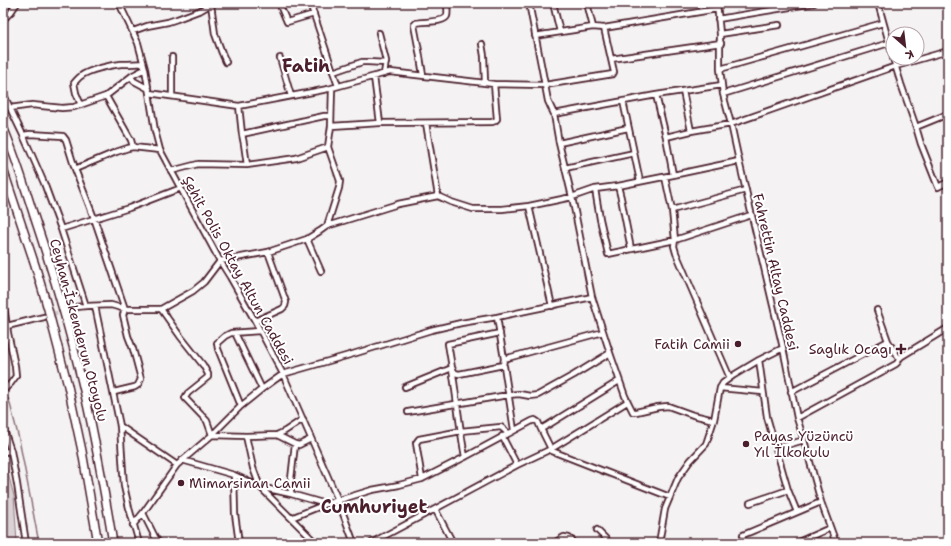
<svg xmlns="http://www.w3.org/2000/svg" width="951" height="546" font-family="'Shantell Sans',sans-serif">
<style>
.green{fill:#dbd2d5;stroke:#927880}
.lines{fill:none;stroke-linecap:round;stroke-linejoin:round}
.stream{stroke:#8d727a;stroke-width:1.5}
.minor-tunnel{stroke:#d2c8ca;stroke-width:4.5;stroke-dasharray:4.5 2;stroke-linecap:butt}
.minor-casing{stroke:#4a1f2b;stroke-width:8}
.highway-casing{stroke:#4a1f2b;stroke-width:10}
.minor{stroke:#fff;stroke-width:4.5}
.highway{stroke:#fff;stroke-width:7}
.poi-dot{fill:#4a1f2b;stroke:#fff;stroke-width:1.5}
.labels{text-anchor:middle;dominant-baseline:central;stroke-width:4;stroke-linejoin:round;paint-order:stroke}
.street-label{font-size:14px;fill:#4a1f2b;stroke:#fff}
.poi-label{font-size:14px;fill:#4a1f2b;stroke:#fff;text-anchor:end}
.district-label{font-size:18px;font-weight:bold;fill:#4a1f2b;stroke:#fff}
</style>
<rect width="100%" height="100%" fill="#f4f2f2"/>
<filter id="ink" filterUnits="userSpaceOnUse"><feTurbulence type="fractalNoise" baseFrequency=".025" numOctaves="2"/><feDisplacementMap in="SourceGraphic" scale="8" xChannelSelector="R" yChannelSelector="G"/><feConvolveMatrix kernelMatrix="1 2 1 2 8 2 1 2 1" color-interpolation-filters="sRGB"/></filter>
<g filter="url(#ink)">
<path class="green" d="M6,466L14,496L17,543H3V467Z"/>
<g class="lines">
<path class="stream" d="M3,392L9,400L19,439L39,543"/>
<path class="minor-tunnel" d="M47,316L76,307"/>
<g class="minor-casing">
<path id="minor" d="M119,3L138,43L145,69L149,93L155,131L160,150L220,261L230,277L255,321L283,374L338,500L354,543
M279,3L287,22L314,14
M310,3L338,86
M529,3L545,85L548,101L554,114L656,95L722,85
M553,3L560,32
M587,3L593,27
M717,3L720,34V69L723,94L731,124L739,161L783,348L797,418L804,440L821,502L836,543
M878,3L893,57
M211,4L215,34L222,53L226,62
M3,7C8,4 10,3 16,5
M718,19L814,3
M3,20L11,12L17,3
M133,31L147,26L168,22L177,19L201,10L213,3
M379,33L386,61L384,74
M720,34L779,25
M535,36L593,27L604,28L717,9
M482,44L484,56L485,82
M172,57V96
M280,58L291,96
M893,58L901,84L916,127L921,144L938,187L948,182
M611,59L721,43
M720,69L883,23
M333,72L362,62H368L386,63
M423,75L419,51L414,25L416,23C423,21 444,23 447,16C448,12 447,7 447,3
M131,77L134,81L149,89
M374,77L380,123
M683,91L691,131
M3,93L10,108L23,135L44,183L61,229L86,306
M149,93L239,106L328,89L390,72L494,84L545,85L613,74L614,72L604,28
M723,94L889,43
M656,95L666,137L673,175
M106,96L131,140L133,147
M623,101L640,181
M81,105L76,93L74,83C76,81 78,78 81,76C88,70 111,65 121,64C129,64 135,64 143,63
M239,106L242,134L244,144L247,165L296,158L328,147
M10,108L32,105L62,108L74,107L106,96L133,75L145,69
M554,114L559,143L572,197L592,297L610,353
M426,123L438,196
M331,126L380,123L492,122L495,121L497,119L494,84
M916,127L948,114
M242,134L324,116H331
M23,135L30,134L63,136L66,140L75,169L94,218L125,309L123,315L128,336L133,349L141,379L138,385L135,387L114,392
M666,137L691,131L731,124L896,66L948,51
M559,143L628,128
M565,168L634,153
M75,169L116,152L128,148L133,147L160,150
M171,171L198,164L247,165
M665,177L672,210L675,240L674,246L676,253L730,378
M618,186L621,198L631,249
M595,189L600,219L608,254L675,240L751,215
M529,206L552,306
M672,210L746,190
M327,226L339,188L340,181L328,147L331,126L332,88
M61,229L129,208L181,188
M307,239L321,271
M3,300L8,333L15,366L16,376L11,383L3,391
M95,306L120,426L123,472L124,486L129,508L139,543
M76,307L86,306L111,305L125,309H161L193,291L204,282L220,261L268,252L307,239L320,231L327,226L398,204L438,196L451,202L473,209H502L529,206L572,197L595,189L618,186L673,175L739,161
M877,310L888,341L899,359
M497,317L504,359L503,365L504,366L514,430
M255,321L282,309L285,306L286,302L268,252
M7,326L44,317
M235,333L262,389
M504,359L603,332
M759,360L767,417L788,490L797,512
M405,387L447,370L452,368L455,373L459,374L503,365
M720,388L763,392
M791,392L888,341
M241,406L218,349L217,343L225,336L231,333L260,331
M408,412L508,395L519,394L530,396L538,395L574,375L610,353L625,396L633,412H636L658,407L668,406L693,415L714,420
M797,418L896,364L898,362L899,359L902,356L948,328
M120,426L177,465
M3,427L11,451L17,484L26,543
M541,429L552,451L670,497
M212,435L241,406L262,389L283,374L353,354L431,330L461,323L497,317L592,297
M212,435L246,436L277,435L285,431L303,419
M277,435L295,444L299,445L311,439
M246,436L253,468L260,487L291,494L326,504
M502,436L517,465
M777,448L804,440
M3,452L11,451
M465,457C458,419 455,381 448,344L500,333
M182,460L234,475L260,487L316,543
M234,475L235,514L239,543
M422,479L416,443L419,439L461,431L501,427L508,433
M291,494V479L295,444
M750,503L788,490
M435,509L453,543
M143,513L155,537L159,543
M291,518L326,504L372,490L399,485L422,479L465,457L532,421L535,420L538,422L541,429L548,425L619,381
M133,525L143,513L177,465L212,435L207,421L185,398L186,396L188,393L208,377V374L203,365L180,336L161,309
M597,530L610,543
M743,535L821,502
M371,543L435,509L517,465L551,449L627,402
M554,543L564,537L569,538L575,543
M659,543L665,509L678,478L690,461L706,444L714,420L720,388L723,383L734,375L759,360L783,348
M796,543L830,528"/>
</g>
<g class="highway-casing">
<path id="highway" d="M3,127C16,157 25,188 35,219C53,273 69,327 82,382C95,435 104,489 113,543
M3,169L35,265L48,309L68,386L82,451L98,543"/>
</g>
<use href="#minor" class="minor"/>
<use href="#highway" class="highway"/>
</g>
</g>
<g class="poi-dot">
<circle cx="738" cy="344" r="4"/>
<path d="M899 343h4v4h4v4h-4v4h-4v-4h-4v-4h4z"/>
<circle cx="746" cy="444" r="4"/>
<circle cx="181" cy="483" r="4"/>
</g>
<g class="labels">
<g class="street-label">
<text transform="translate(238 270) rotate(61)">Şehit Polis Oktay Altun Caddesi</text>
<text transform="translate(776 272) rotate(77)">Fahrettin Altay Caddesi</text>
<text transform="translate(79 330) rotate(75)">Ceyhan-İskenderun Otoyolu</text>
</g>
<g class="poi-label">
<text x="730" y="344">Fatih Camii</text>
<text x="892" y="349">Saglık Ocagı</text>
<text x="754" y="436" text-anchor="start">Payas Yüzüncü<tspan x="754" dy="16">Yıl İlkokulu</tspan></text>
<text x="189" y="483" text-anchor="start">Mimarsinan Camii</text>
</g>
<g class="district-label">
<text x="306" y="66">Fatih</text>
<text x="374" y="507">Cumhuriyet</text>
</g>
</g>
<rect width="951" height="546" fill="none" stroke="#fff" stroke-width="16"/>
<rect x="8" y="8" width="935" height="530" fill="none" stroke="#4a1f2b" stroke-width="1.5" filter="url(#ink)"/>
<g transform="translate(905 46) rotate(152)"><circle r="19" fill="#ffffff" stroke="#b7a5aa"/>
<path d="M0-3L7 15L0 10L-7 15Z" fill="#4a1f2b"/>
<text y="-6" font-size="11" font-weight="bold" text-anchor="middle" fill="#4a1f2b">K</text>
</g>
</svg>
